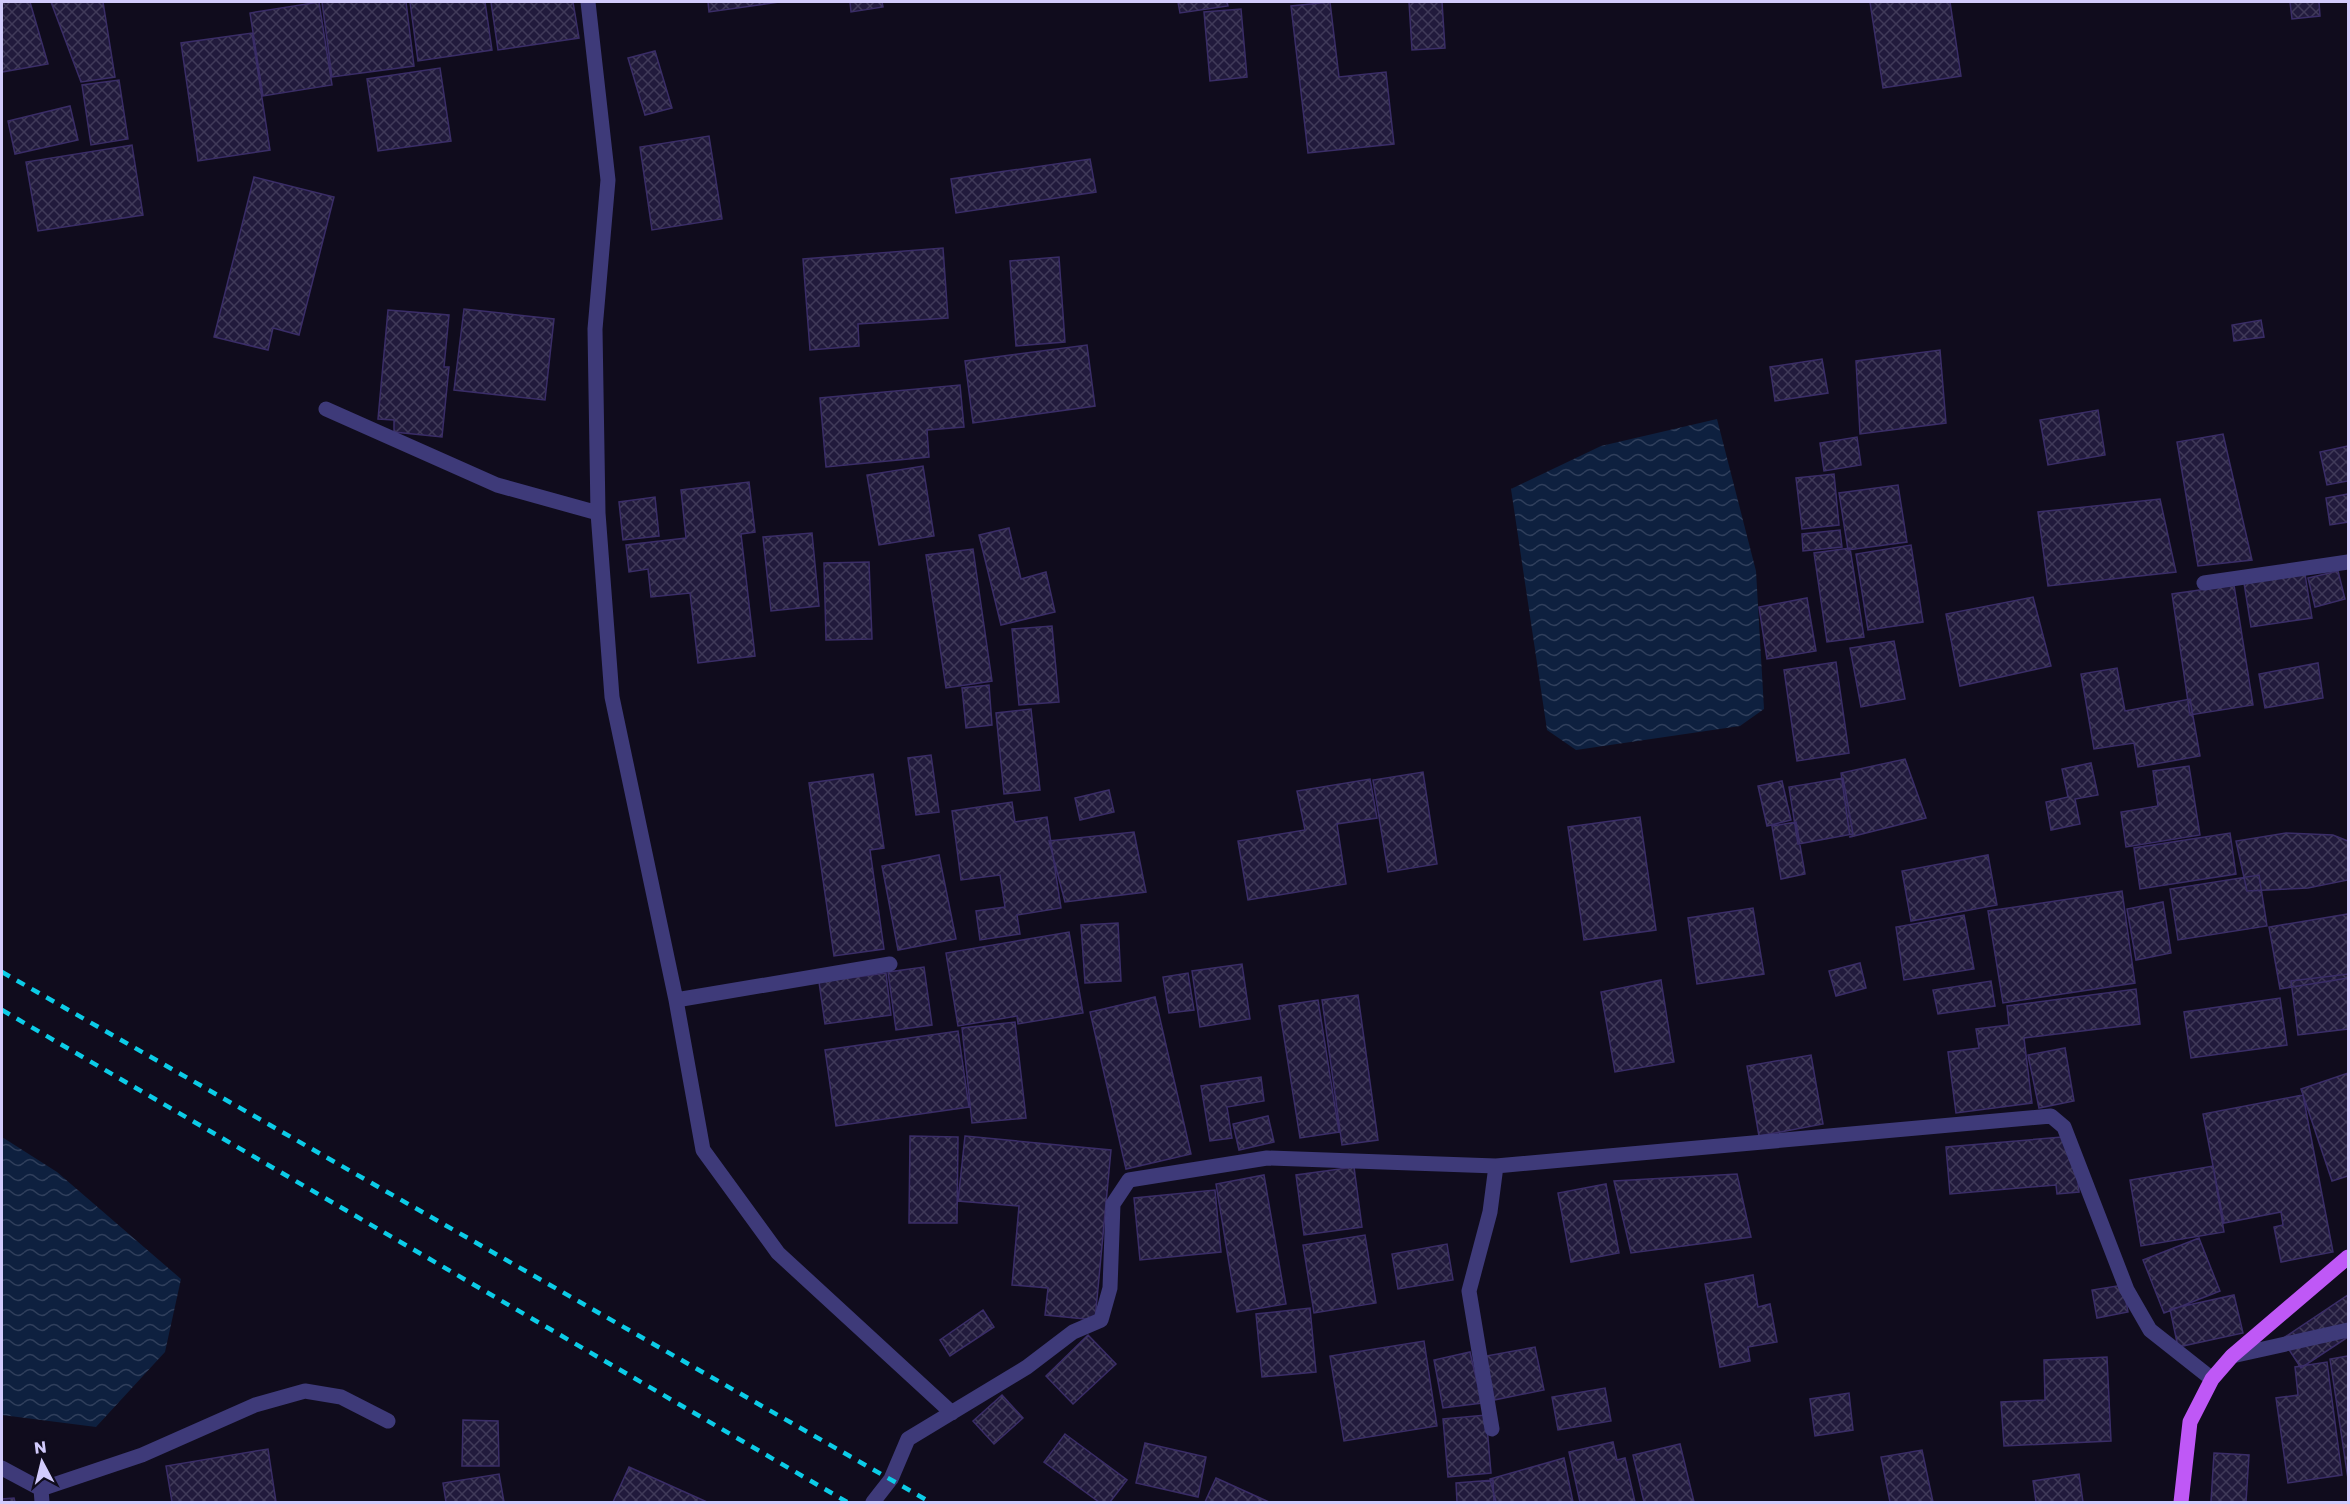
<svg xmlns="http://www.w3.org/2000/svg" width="2350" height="1504" font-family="Poppins,sans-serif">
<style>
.water{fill:url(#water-waves)}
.building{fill:url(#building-cross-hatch);stroke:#3a2d67;stroke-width:1.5}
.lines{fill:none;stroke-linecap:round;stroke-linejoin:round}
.minor{stroke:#3e3a79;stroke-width:15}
.major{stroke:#bf58f6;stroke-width:15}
.rail{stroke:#0ccce7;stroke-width:4.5;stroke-dasharray:9 8;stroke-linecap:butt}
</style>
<defs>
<pattern id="water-waves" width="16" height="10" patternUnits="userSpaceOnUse" patternTransform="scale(1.5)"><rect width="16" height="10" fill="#0e203f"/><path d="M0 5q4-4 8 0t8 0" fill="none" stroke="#303f5c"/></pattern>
<pattern id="building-cross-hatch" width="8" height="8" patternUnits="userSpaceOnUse" patternTransform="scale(1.5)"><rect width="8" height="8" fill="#211a3c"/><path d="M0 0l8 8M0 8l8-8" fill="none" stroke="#403a59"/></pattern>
</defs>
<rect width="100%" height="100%" fill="#100c1d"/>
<path class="water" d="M1717,419L1756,571L1764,709L1740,726L1576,750L1547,730L1511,489L1601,446Z
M2,1137L57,1172L181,1279L165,1352L96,1427L2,1415Z"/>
<path class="building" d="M2,2H30L48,64L2,72Z
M51,2H103L115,77L81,82Z
M319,2L332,85L263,96L250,13Z
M322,2H406L414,66L332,77Z
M410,2H485L492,50L418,61Z
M491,2H573L579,38L498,50Z
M708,2H779L709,12Z
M850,2H882L883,7L851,12Z
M1178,2H1227L1228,6L1180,13Z
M1330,2L1339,77L1386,72L1394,144L1308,153L1291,6Z
M1409,2H1442L1445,48L1412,50Z
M1870,2H1950L1961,76L1883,88Z
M2290,2H2319L2320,16L2292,19Z
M1241,9L1247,77L1210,81L1204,12Z
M252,33L270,150L198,161L181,43Z
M655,51L672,108L645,115L628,58Z
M440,68L451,141L378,151L367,79Z
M119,80L128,139L91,145L82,85Z
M70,106L78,140L15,154L8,121Z
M709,136L722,219L652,230L640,147Z
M132,145L143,215L38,231L26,162Z
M1090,159L1096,192L956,213L951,179Z
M254,177L334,197L299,335L273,328L268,350L214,337Z
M943,248L948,318L858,324L859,346L810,350L803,259Z
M1059,257L1065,342L1016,346L1010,261Z
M464,309L554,319L545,400L454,390Z
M388,310L449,315L444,367H449L442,437L394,432V420L378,419Z
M2261,320L2264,337L2234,341L2232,325Z
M1087,345L1095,406L973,423L965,361Z
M1940,350L1946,423L1860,434L1856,361Z
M1822,359L1828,393L1775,401L1770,367Z
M960,385L964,427L927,430L929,457L826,467L820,398Z
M2098,410L2105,455L2048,465L2040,420Z
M2223,434L2252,560L2198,566L2177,442Z
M1857,437L1861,465L1824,471L1820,443Z
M2348,446V481L2327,485L2320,452Z
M923,466L934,536L879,545L867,475Z
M1834,474L1839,525L1802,529L1796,478Z
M749,482L755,532L741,534L755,656L698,663L690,593L651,597L648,569L629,572L626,545L686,538L681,490Z
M1898,485L1907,542L1848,550L1839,493Z
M2348,494V522L2330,525L2326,498Z
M655,497L659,536L623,540L619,502Z
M2160,499L2176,572L2048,586L2038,512Z
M1009,528L1021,579L1046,572L1055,612L1001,625L979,535Z
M1840,530L1842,547L1803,551L1802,534Z
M812,533L819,606L771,611L763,537Z
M1911,545L1923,622L1868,630L1856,554Z
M1850,548L1864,637L1827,642L1814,553Z
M973,549L992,681L946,688L926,555Z
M869,562L872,639L826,640L824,563Z
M2338,571L2345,599L2315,607L2308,578Z
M2305,574L2312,618L2251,627L2244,583Z
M2234,585L2253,705L2190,715L2172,594Z
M2033,597L2051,666L1960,686L1946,614Z
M1807,598L1816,651L1767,659L1759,607Z
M1052,626L1059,702L1019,705L1012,629Z
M1894,641L1905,699L1861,707L1850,648Z
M1836,662L1849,753L1797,761L1784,670Z
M2318,663L2323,698L2265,708L2259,674Z
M2117,668L2125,711L2190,699L2200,756L2138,767L2134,743L2094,749L2081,674Z
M989,685L992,725L966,728L962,688Z
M1031,709L1040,790L1004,794L996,713Z
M931,755L939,812L916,815L908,758Z
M1905,759L1926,818L1850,837L1841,773Z
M2091,763L2098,795L2075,799L2080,824L2051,830L2046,802L2068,797L2062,769Z
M2189,766L2200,835L2126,847L2121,812L2158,806L2153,771Z
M1423,772L1437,864L1388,872L1373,780Z
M873,774L884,848L870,850L884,949L834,956L809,783Z
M1843,778L1853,834L1798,844L1789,787Z
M1370,779L1377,818L1337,824L1346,884L1248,900L1238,841L1305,830L1297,791Z
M1782,781L1791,820L1767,826L1758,786Z
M1109,790L1114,812L1080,820L1075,798Z
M1012,802L1015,822L1047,817L1061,908L1017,915L1020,934L980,940L976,911L1005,907L1000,875L961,880L952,811Z
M1640,817L1656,930L1584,940L1568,827Z
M1796,822L1805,874L1781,879L1772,826Z
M1134,832L1146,892L1065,902L1049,841Z
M2230,833L2236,874L2140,889L2134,848Z
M2286,833L2333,835L2348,841V880L2308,888L2247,891L2236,841Z
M939,855L956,939L898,950L882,866Z
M1988,855L1997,905L1911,921L1902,871Z
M2259,875L2267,926L2178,940L2170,889Z
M2122,891L2135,983L2003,1003L1988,911Z
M2163,902L2171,953L2136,960L2127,909Z
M1753,908L1764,974L1697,984L1688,918Z
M2348,914V978L2280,989L2269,927Z
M1964,915L1974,969L1904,980L1896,927Z
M1118,923L1121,981L1085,983L1081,925Z
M1069,932L1083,1013L1018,1024L1017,1016L958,1026L946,953Z
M1860,963L1866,988L1836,996L1829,971Z
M1242,964L1250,1019L1200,1027L1192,971Z
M924,967L932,1025L896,1030L888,972Z
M886,973L891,1015L825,1024L819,982Z
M1188,973L1194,1010L1169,1013L1163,977Z
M2348,974V1029L2298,1035L2291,981Z
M1661,980L1674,1062L1615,1072L1601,992Z
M1991,981L1995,1006L1938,1014L1933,990Z
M2136,989L2140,1024L2024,1038L2032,1103L1956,1113L1948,1052L1979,1048L1976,1029L2009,1025L2007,1006Z
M1358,995L1378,1140L1342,1145L1322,1000Z
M1155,997L1191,1154L1126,1169L1090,1012Z
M2280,998L2287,1045L2191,1058L2184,1012Z
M1318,1000L1339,1132L1300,1138L1279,1006Z
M1015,1022L1026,1118L972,1123L962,1028Z
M958,1031L969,1107L836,1126L825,1050Z
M2065,1048L2074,1101L2039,1108L2028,1055Z
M1811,1055L1823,1124L1759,1136L1747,1066Z
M2348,1073V1176L2332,1181L2301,1089Z
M1261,1077L1264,1101L1227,1107L1232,1138L1210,1141L1201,1086Z
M2303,1095L2333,1252L2281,1262L2274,1227L2283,1225L2281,1212L2224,1223L2203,1114Z
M1268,1116L1274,1142L1239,1150L1233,1124Z
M910,1136L958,1137L957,1223H909Z
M965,1136L1111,1150L1095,1320L1045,1315L1048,1288L1012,1285L1019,1206L958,1201Z
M2074,1136L2079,1192L2057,1194L2056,1185L1950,1194L1946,1147Z
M2213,1166L2224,1232L2141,1246L2130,1180Z
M1354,1167L1362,1227L1304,1235L1296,1175Z
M1737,1174L1751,1237L1631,1253L1614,1181Z
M1264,1175L1286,1304L1237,1312L1216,1184Z
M1606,1184L1619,1253L1571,1262L1558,1193Z
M1215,1190L1221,1252L1140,1260L1134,1198Z
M1365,1235L1376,1303L1314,1313L1303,1245Z
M2199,1238L2220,1291L2164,1313L2143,1260Z
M1447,1244L1453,1280L1398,1289L1392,1254Z
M1753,1275L1758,1307L1770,1304L1777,1342L1748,1347L1750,1361L1720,1367L1705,1284Z
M2123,1285L2128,1312L2097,1318L2092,1290Z
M2234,1295L2243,1333L2178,1347L2170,1309Z
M2348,1295V1337L2301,1368L2282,1339Z
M1310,1308L1316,1372L1262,1377L1256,1314Z
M983,1310L994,1327L950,1356L940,1340Z
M1088,1335L1116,1364L1073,1404L1046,1376Z
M1424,1341L1437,1426L1344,1441L1330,1356Z
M1535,1347L1544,1390L1494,1400L1486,1356Z
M1470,1352L1482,1403L1443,1408L1434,1360Z
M2348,1356V1479L2330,1359Z
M2107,1357L2111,1441L2004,1446L2001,1402L2045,1400L2044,1360Z
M2327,1362L2342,1475L2288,1483L2276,1398L2298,1395L2295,1367Z
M1605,1388L1611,1421L1558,1430L1552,1397Z
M1849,1393L1853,1430L1815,1436L1810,1399Z
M1002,1395L1023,1418L994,1444L973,1421Z
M1486,1415L1491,1473L1448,1477L1443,1419Z
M463,1420L498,1421L499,1466H462Z
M1065,1434L1127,1480L1110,1502H1099L1044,1462Z
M1613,1442L1617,1460L1625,1458L1635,1502H1580L1569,1452Z
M1145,1443L1206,1457L1198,1497L1136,1483Z
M1680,1444L1694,1502H1644L1633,1455Z
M268,1449L276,1502H172L166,1466Z
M1922,1450L1933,1502H1890L1881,1457Z
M2214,1453L2249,1455L2246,1502H2211Z
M1564,1458L1573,1502H1496L1490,1479Z
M629,1467L707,1502H613Z
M499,1474L504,1502H446L443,1483Z
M2079,1474L2083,1502H2036L2033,1481Z
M1216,1478L1269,1502H1205Z
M1493,1480L1494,1502H1457L1456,1483Z
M14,1498L15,1502H2V1499Z"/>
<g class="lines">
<path class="minor" d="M588,2L608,180L595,329L598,513L612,697L676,1000L703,1150L778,1253L952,1413
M326,409L497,485L598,513
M2204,583L2348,562
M676,1000L890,964
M2232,1356L2348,1330
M1492,1429L1469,1291L1490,1212L1496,1166
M2,1468L41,1489
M42,1502L41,1489L142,1455L255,1405L305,1391L341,1397L388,1421
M873,1502L891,1479L908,1439L1027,1367L1073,1332L1101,1320L1110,1288L1113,1204L1129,1180L1267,1158L1496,1166L2051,1116L2064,1127L2127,1290L2150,1330L2212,1379"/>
<path class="major" d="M2181,1502L2190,1422L2212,1379L2232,1356L2348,1257"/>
<path class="rail" d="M2,972L930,1502
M2,1010L847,1502"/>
</g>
<rect width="2350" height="1504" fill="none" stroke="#d2cbfc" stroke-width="6"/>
<g transform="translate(42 1462) rotate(353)" stroke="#100c1d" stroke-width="4.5" paint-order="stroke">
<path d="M0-4.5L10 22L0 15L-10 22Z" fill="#d2cbfc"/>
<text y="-9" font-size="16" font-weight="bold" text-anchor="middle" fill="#d2cbfc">N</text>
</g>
</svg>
